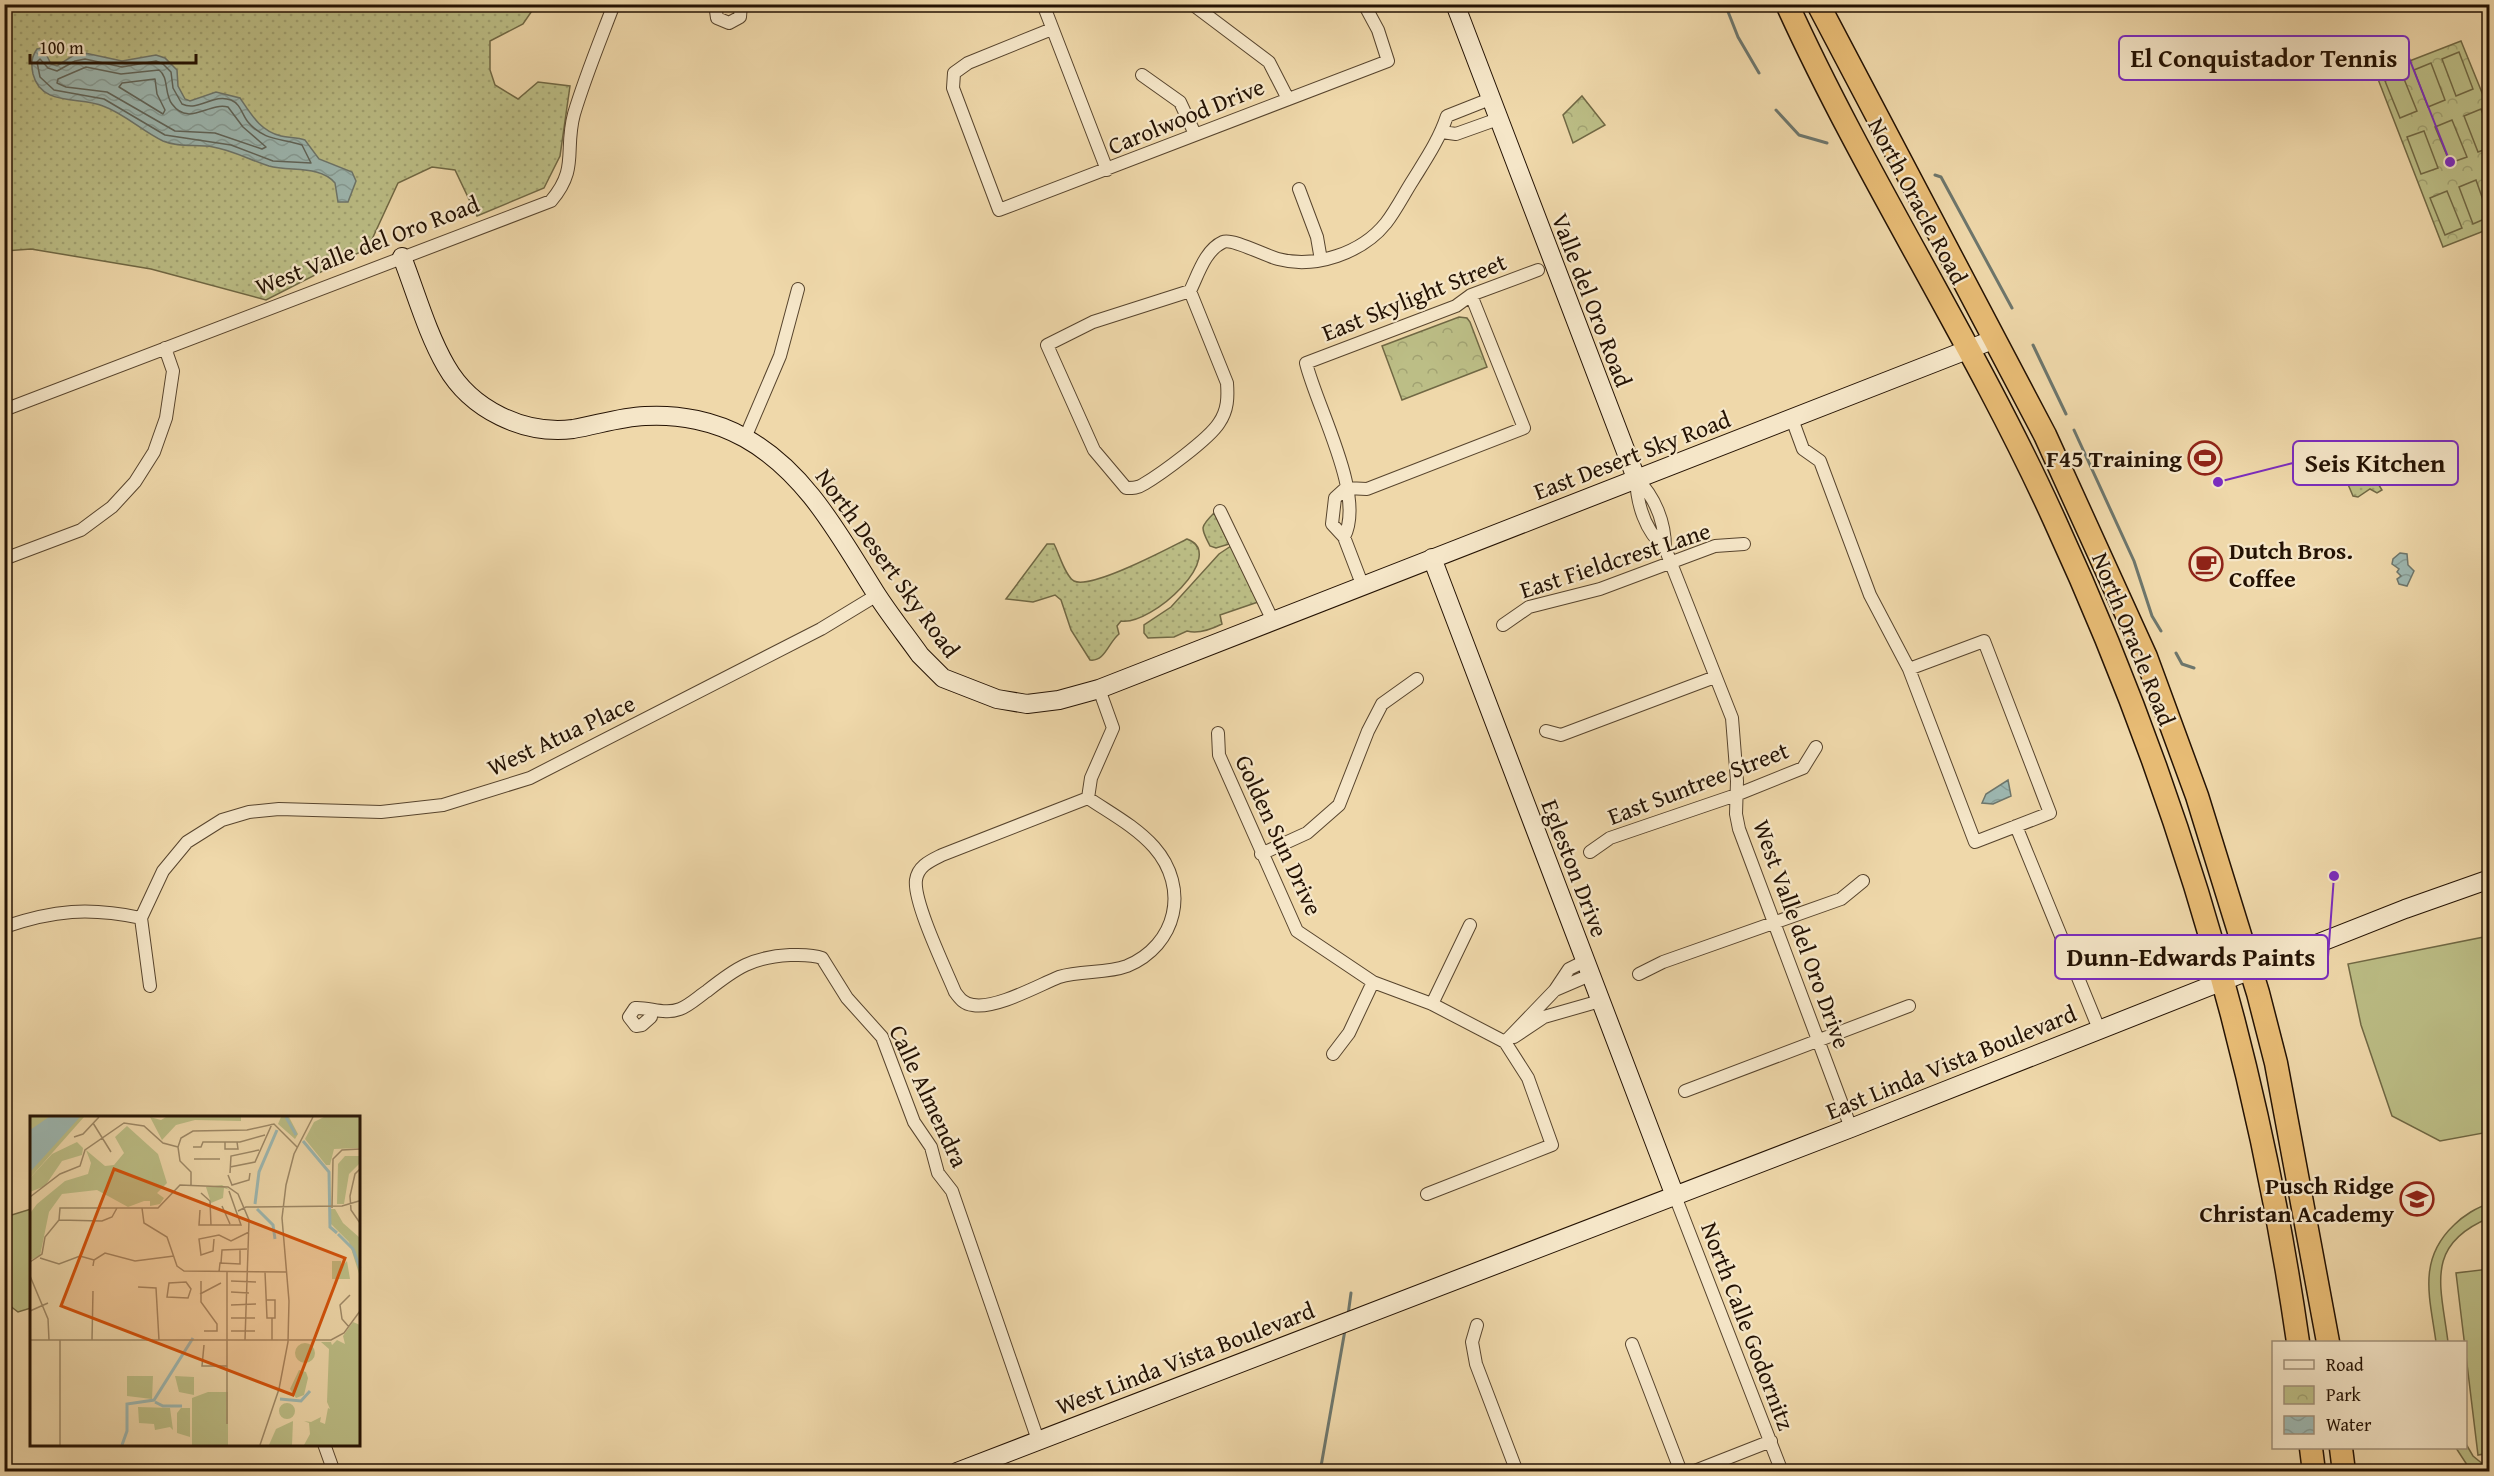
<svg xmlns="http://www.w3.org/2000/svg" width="2494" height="1476" font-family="'Gentium Book Plus',serif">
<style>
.grass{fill:url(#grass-dots);stroke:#706844;stroke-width:1.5}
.park{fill:url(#park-crowns);stroke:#706844;stroke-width:1.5}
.garden{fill:#bcbe86;stroke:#706844;stroke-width:1.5}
.water{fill:url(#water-waves);stroke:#6d766c;stroke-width:1.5}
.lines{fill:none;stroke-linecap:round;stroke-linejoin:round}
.shore{stroke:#60655a;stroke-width:1.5}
.stream{stroke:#6d766c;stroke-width:3}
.street-casing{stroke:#57442d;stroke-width:14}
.secondary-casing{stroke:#241203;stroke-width:20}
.highway-casing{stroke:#241203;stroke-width:25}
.street{stroke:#f5e6c8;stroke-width:12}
.secondary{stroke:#f5e6c8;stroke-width:18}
.highway{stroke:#e8bc75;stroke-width:22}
.labels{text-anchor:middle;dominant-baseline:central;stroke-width:4.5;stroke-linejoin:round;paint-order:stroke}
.street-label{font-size:24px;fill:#241203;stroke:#f5e6c8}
.poi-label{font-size:24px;font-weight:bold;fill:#241203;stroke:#f5e6c8;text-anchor:end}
.inset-river{fill:none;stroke:#9db8b2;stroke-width:3}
.inset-road{fill:none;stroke:#9e8967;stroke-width:1.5}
.view{fill:#d4520b;fill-opacity:0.15;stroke:#d4520b;stroke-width:3}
.inset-edge{fill:none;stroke:#241203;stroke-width:3}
.leader{fill:none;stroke:#7b2cbf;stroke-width:2}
.callout-dot{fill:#7b2cbf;stroke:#f5e6c8;stroke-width:2}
.callout{fill:#f5e6c8;stroke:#7b2cbf;stroke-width:2}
.callout-label{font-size:26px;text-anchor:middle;font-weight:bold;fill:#241203}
</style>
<defs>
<pattern id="grass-dots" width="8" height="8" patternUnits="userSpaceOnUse" patternTransform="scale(1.5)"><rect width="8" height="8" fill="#bcbe86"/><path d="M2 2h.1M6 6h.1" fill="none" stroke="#a1a272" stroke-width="1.8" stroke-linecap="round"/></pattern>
<pattern id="park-crowns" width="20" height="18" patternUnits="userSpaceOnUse" patternTransform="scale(1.5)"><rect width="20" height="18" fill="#bcbe86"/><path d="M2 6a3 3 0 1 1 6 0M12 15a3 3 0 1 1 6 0" fill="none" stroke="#a1a272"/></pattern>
<pattern id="water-waves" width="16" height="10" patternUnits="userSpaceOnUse" patternTransform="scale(1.5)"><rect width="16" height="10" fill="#9db8b2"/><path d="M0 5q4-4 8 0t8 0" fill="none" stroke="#879d97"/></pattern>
</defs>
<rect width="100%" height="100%" fill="#efd8aa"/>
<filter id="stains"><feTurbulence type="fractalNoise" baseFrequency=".00333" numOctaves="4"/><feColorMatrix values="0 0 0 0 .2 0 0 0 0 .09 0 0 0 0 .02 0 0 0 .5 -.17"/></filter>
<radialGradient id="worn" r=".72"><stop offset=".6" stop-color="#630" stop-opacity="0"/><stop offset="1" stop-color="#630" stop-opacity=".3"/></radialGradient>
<path class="grass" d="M5,5H536L523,24L490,41V70L495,85L518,99L538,82L570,86L560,156L544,188L477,216L455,170L432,167L398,183L368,248L266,300L151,269L31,249L5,251Z
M2345,458L2349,472L2356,469L2365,482L2374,477L2382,490L2377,493L2370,489L2358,497L2353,496L2347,482L2341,480L2337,462Z
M1214,513L1229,544L1216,548L1210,546C1201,528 1199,528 1214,513Z
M1187,539C1229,554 1152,626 1121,621L1117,626L1119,634C1108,643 1105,662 1090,660L1071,630L1061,600L1055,595L1033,602L1006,599L1047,544H1054C1059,553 1065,576 1074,581C1091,590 1169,548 1187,539Z
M1231,546L1258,602L1220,615L1222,624C1212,629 1198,634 1187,631L1174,637L1148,638L1144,633V625L1171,607L1219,554Z"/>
<path class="park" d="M2461,41L2483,95L2489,93V229L2443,247L2376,74Z
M1582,96L1605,125L1573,143L1563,115Z
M1459,317L1467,318L1470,322L1487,367L1402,400L1382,346Z"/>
<path class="garden" d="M2459,52L2473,89L2456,96L2442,59Z
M2431,63L2445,100L2428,107L2414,70Z
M2402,74L2417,111L2400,118L2385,81Z
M2481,109L2489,131V148L2478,152L2464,116Z
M2452,120L2467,157L2450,163L2435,127Z
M2424,131L2438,168L2421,174L2407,137Z
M2476,180L2489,217L2473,224L2459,187Z
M2447,191L2462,228L2445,235L2430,198Z
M2489,936V1132L2440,1141L2392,1116L2361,1025L2348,964Z
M2489,1204V1218C2424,1245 2441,1286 2448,1342H2436C2430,1298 2417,1260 2454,1225C2463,1216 2477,1207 2489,1204Z
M31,1209V1308L18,1312L5,1302V1217Z
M2489,1269V1453L2478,1455L2456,1273Z
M2466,1444L2473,1456L2489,1469V1471H2471L2456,1448H2466Z"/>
<path class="water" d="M43,48L51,64L57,66L74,55L85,53L122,61L156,55L165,58L177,70L178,86L185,99L190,101L216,92L240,98C251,114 260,131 281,136C289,138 297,137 305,140L319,159L352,172L356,181L348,202H338L335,183C320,165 290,172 269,166C250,160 232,150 213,147C196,144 179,148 163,141C142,131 125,114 103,106C80,96 41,107 33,74C31,64 31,58 37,49Z
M2400,553L2407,554L2408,565L2414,571L2407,586L2399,584L2397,579L2401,576L2397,572L2399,569L2392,564L2393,559Z
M2008,780L2011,796L1993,804L1982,803L1986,794Z"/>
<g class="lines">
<path class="shore" d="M40,59L48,68L57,71L75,61L85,59L122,67L156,61L163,64L171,72L173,88L182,104C199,112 213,93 231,100C241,104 242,115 248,122C265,142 282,138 302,145L311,163L273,161L231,145L165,135L104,99L54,90L40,77L37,62Z
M86,67L121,74L159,70C169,77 164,94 172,104C189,127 208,102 228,107L243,127L266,147L262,149L215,133L175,131L107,92L66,87L57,83L58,79Z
M155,79L157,94L165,110L163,114L119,87L122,83Z"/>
<path class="stream" d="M1725,4L1738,37L1759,73
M1776,110L1799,135L1827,143
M1935,175L1941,177L2012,308
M2033,345L2066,414
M2074,430L2134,561L2152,616L2161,631
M2176,653L2182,664L2194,668
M1348,1315L1351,1293
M1320,1472L1345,1330"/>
<g class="street-casing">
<path id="street" d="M715,4L717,18L729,23L740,17L741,4
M1043,4L1107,170
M1192,4L1269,62L1288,99
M954,73L953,88L999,210L1388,61L1378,30L1364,4
M954,73L968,63L1052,29
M1142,75L1180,102L1195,134
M1442,132L1456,134L1498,119
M1299,189L1317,237L1321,260
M1190,291L1227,383C1228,397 1228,410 1219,423C1209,439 1161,474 1144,484C1138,488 1133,488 1126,488L1094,450L1047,345L1093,322Z
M1190,291C1198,275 1205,250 1223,242C1232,238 1266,256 1278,259C1315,269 1362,253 1386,223C1396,210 1404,194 1413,180C1426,159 1439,140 1447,116L1490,99
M4,410L551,201C579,168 564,151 574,114C585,77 600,41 614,4
M1792,419L1803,449L1820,461L1870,595L1909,669L1975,842L2050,813L1984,641L1909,669
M745,438L780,356L798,289
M1636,478C1655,497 1665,522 1665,548L1732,718L1737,781L1736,814L1739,829L1851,1128
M1636,478C1637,504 1645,531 1665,548
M1346,488L1367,489L1524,428L1471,295
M1346,488L1335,498L1332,524L1344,537L1362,584
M1220,511L1273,621
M1344,537C1366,496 1317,408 1306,363L1456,306L1471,295L1538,270
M4,559L81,530L112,507L135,482L154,452L166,418L173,371L165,348
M1503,625L1529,607L1600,589L1715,546L1744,544
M1546,731L1561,735L1715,677
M1218,733L1219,755L1297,931L1373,982L1432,1004L1505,1042L1528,1078L1552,1145L1427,1194
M1088,798C1110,813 1135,826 1154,847C1190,888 1177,945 1127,966C1106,974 1081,970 1059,977C1037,986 996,1009 973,1005C964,1004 960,999 955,992C946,970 913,902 916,880C918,866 930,861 942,855Z
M1088,798L1091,778L1113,728L1099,689
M2016,826L2099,1029
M1590,852L1610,838L1736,795L1803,768L1816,747
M1261,854L1307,833L1339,805L1368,731L1382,704L1417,679
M4,927C54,910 89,907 141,918
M1639,974L1663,962L1841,899L1863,881
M150,986L141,918L163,871L187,842L222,820L249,812L279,809L381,812L443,805L530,778L821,629L877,595
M1555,990L1569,969L1585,961
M1432,1004L1470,925
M651,1012V1017L642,1025L636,1026L629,1017L635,1008C650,1007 664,1015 680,1009C690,1005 698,997 707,991C736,968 752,957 790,955C800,955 812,954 822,958L847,998L882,1037L914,1122L931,1147L938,1173L952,1191L1038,1440
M1514,1037L1544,1017L1600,1001
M1505,1042L1555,990L1590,975
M1333,1054L1349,1033L1373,982
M1685,1091L1909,1006
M1675,1196L1782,1472
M1477,1325L1472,1342L1476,1364L1517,1472
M1632,1344L1681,1472
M324,1444L334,1472
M1692,1472L1771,1441"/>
</g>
<g class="secondary-casing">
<path id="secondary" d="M1455,4L1636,478
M402,257C416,293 427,333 446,366C471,410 524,435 573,429C597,425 620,417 645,416C679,414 715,421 745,438C806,472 839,535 875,592C889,614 905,634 920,655L943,678L997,699L1027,704L1059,700L1099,689L1995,339
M1432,558L1675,1196
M957,1472L1851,1128L2405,909L2490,879"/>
</g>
<g class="highway-casing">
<path id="highway" d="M1787,4C1867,180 1974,343 2054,519C2175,781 2257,1057 2298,1342
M1818,4L2045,435L2146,657L2197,796L2258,993L2276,1063L2328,1342
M2311,1448L2314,1472
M2341,1448L2344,1472"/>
</g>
<use href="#street" class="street"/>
<use href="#secondary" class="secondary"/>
<use href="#highway" class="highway"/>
</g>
<defs>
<g id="stadium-ring" transform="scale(1.725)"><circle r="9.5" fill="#f5e6c8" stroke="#8f2418" stroke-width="1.5"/><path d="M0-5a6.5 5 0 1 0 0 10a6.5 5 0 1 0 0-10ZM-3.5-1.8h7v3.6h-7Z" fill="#8f2418"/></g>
<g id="cafe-ring" transform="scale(1.725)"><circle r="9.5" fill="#f5e6c8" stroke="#8f2418" stroke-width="1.5"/><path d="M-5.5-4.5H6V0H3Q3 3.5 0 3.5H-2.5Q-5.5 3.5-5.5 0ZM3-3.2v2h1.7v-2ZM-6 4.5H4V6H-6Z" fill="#8f2418"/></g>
<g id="school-ring" transform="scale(1.725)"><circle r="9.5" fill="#f5e6c8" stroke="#8f2418" stroke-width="1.5"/><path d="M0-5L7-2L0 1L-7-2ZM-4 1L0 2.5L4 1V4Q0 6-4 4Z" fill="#8f2418"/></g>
</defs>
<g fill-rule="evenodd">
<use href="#stadium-ring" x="2205" y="458"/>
<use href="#cafe-ring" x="2206" y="564"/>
<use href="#school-ring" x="2417" y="1199"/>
</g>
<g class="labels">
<g class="street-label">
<text transform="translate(1186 116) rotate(-22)">Carolwood Drive</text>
<text transform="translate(1918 201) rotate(62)">North Oracle Road</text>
<text transform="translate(367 245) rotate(-21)">West Valle del Oro Road</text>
<text transform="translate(1414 297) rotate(-22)">East Skylight Street</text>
<text transform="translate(1592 300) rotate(69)">Valle del Oro Road</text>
<text transform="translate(1632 455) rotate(-21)">East Desert Sky Road</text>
<text transform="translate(1615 560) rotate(-18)">East Fieldcrest Lane</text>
<text transform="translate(888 563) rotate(54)">North Desert Sky Road</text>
<text transform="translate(2134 639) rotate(68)">North Oracle Road</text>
<text transform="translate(561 735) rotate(-25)">West Atua Place</text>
<text transform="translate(1698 783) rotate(-21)">East Suntree Street</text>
<text transform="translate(1279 835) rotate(65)">Golden Sun Drive</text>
<text transform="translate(1575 868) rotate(69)">Egleston Drive</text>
<text transform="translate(1802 934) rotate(70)">West Valle del Oro Drive</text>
<text transform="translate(1951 1062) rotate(-22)">East Linda Vista Boulevard</text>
<text transform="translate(929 1096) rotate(65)">Calle Almendra</text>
<text transform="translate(1748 1326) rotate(69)">North Calle Godornitz</text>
<text transform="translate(1185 1358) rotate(-21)">West Linda Vista Boulevard</text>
</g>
<g class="poi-label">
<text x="2182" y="458">F45 Training</text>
<text x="2229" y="550" text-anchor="start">Dutch Bros.<tspan x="2229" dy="28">Coffee</tspan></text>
<text x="2394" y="1185">Pusch Ridge<tspan x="2394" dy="28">Christan Academy</tspan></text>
</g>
</g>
<g transform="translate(30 1116)">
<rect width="330" height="330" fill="#efd8aa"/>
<path d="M120,1L131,4L136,1H211V5L165,4L146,9L132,24ZM294,1H330V32L304,33L300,49H296L275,23L284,6ZM97,10L128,38L137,67L127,77L134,82L130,88L120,90V85H114L98,91L67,74L32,78L19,96L10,140L0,144L1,96L7,88L35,65L58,58L61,47L56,34L75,50L84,49L94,37L85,21ZM47,26L53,32L52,39L32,45L15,70L0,76V62L22,38ZM315,40H330V47L319,58L314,88H307L308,48ZM192,69L200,74L194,72L193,82L181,87L176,71ZM300,93H305L313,107L330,122V161L319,126L300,107ZM323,206L330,209V329H274L280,318L279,307L274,305L281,306L291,301L290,306L295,308L298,292L300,293L297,286L299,233L291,226H301L302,229L307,224L315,228L313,220ZM263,305L262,329H239L246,313Z" fill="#bcbe86"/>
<path d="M1,1H54L0,62V2ZM251,1H259L268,18L265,23L248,8ZM302,145H311V151L317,145L320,163H302ZM97,260H123L122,283L97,280ZM178,276H198V329H162V282Z" fill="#bcbe86"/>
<path d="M265 237a10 10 0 1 1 20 0a10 10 0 1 1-20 0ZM269,254L276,256L278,262L274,279L266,282L260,273ZM145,260L164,261V279L149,276ZM249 295a8 8 0 1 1 16 0a8 8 0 1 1-16 0ZM108,291L140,292L143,314L140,311L125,314L124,308L109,307ZM167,291L178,292V303H173L177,312L165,311V300H170ZM151,292H160V321L147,317V297ZM176 302a9 9 0 1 1 18 0a9 9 0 1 1-18 0Z" fill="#bcbe86"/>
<path d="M19,1H50L0,56V14Z" fill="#9db8b2"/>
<path class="inset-river" d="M256,1L266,19M273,25L299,56L300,111L307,117M225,88L229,56L247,14M227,93L243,109L245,123M308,118L323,133L330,152M250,283L271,285L280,275M125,286L133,290H152M92,329L97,315V288L124,284L163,222"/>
<path class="inset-road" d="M63,7L81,36M44,21L53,18L69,1M195,26V33H208L207,26M163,31H171L173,26H210L235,19M164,43H190M200,51L225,46L242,8M330,53L325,58L320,80L321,94L330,107M200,57L201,40L229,34M198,59L202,69L219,64L220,57M161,69V56L150,45L148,31L151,22L163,15L217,14L244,8L267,31M171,77L180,85L181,109M0,81L30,58L50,50L55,34L94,7L114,10L133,27L148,31M192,90L200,108M112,92L114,107L137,121L147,150L154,155L257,156M302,92L303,43L312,34L330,33M170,94L169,109H211L199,75M208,95L216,91L312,90L329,85M29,104L72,105L82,101L87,92M184,123L183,135L171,139L169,123L189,119L201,125L219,116M10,142L29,148L50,140L64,144M0,146L12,138L15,121L29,104L30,92H128L150,69L198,71L208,78L219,104L215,224M191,147L192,134L217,133M63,150L64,144L75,137L105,145L144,140M189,156L190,147L210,148V133M197,156V308M235,156L237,202H245V184H237M0,160L18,203L19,224M171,165V186L187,208V215H174M201,165L226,166M156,166L161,173L158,182L137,181L139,167ZM108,171L126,172L129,224M201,176L219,177M170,178L191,167M201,189L226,188M0,195L18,187M201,202H225M242,202V224M319,211L312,203L310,189L320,179M201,215H225M0,224H301L314,217L330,195M30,224V329M62,224L63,175M174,229L172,250H197M230,329L249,273L258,226L259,185L252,102L256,69L264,38L283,1"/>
<path class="view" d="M84,53L315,142L263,279L31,190Z"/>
<rect width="330" height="330" class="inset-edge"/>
</g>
<path class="leader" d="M2450 162L2409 58M2218 482L2293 463M2334 876L2328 957"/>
<g class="callout-dot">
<circle cx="2450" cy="162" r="6"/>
<circle cx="2218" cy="482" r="6"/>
<circle cx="2334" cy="876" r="6"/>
</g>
<g class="callout">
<rect x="2119" y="36" width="290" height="44" rx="6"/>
<rect x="2293" y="441" width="165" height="44" rx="6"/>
<rect x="2055" y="935" width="273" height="44" rx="6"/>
</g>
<g class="callout-label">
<text x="2264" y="67">El Conquistador Tennis</text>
<text x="2375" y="472">Seis Kitchen</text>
<text x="2191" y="966">Dunn-Edwards Paints</text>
</g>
<rect width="2494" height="1476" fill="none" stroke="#efd8aa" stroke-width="24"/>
<rect x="6" y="6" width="2482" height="1464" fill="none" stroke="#241203" stroke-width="3"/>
<rect x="12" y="12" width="2470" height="1452" fill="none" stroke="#241203" stroke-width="1.5"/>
<rect x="2272" y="1341" width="195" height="108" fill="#f5e6c8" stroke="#a19179" stroke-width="1.5"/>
<rect x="2284" y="1360" width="30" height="9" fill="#f5e6c8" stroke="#a19179" stroke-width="1.5"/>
<text x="2326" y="1371" font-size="18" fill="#241203">Road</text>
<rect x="2284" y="1386" width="30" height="18" fill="url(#park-crowns)" stroke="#a19179" stroke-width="1.5"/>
<text x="2326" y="1401" font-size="18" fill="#241203">Park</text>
<rect x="2284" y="1416" width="30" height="18" fill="url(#water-waves)" stroke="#a19179" stroke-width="1.5"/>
<text x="2326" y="1431" font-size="18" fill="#241203">Water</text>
<path d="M30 54v9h166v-9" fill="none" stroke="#241203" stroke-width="3"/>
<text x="39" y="54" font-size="18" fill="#241203" stroke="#f5e6c8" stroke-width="4.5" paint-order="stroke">100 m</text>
<rect width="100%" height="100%" filter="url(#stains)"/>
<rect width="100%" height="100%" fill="url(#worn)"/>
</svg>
